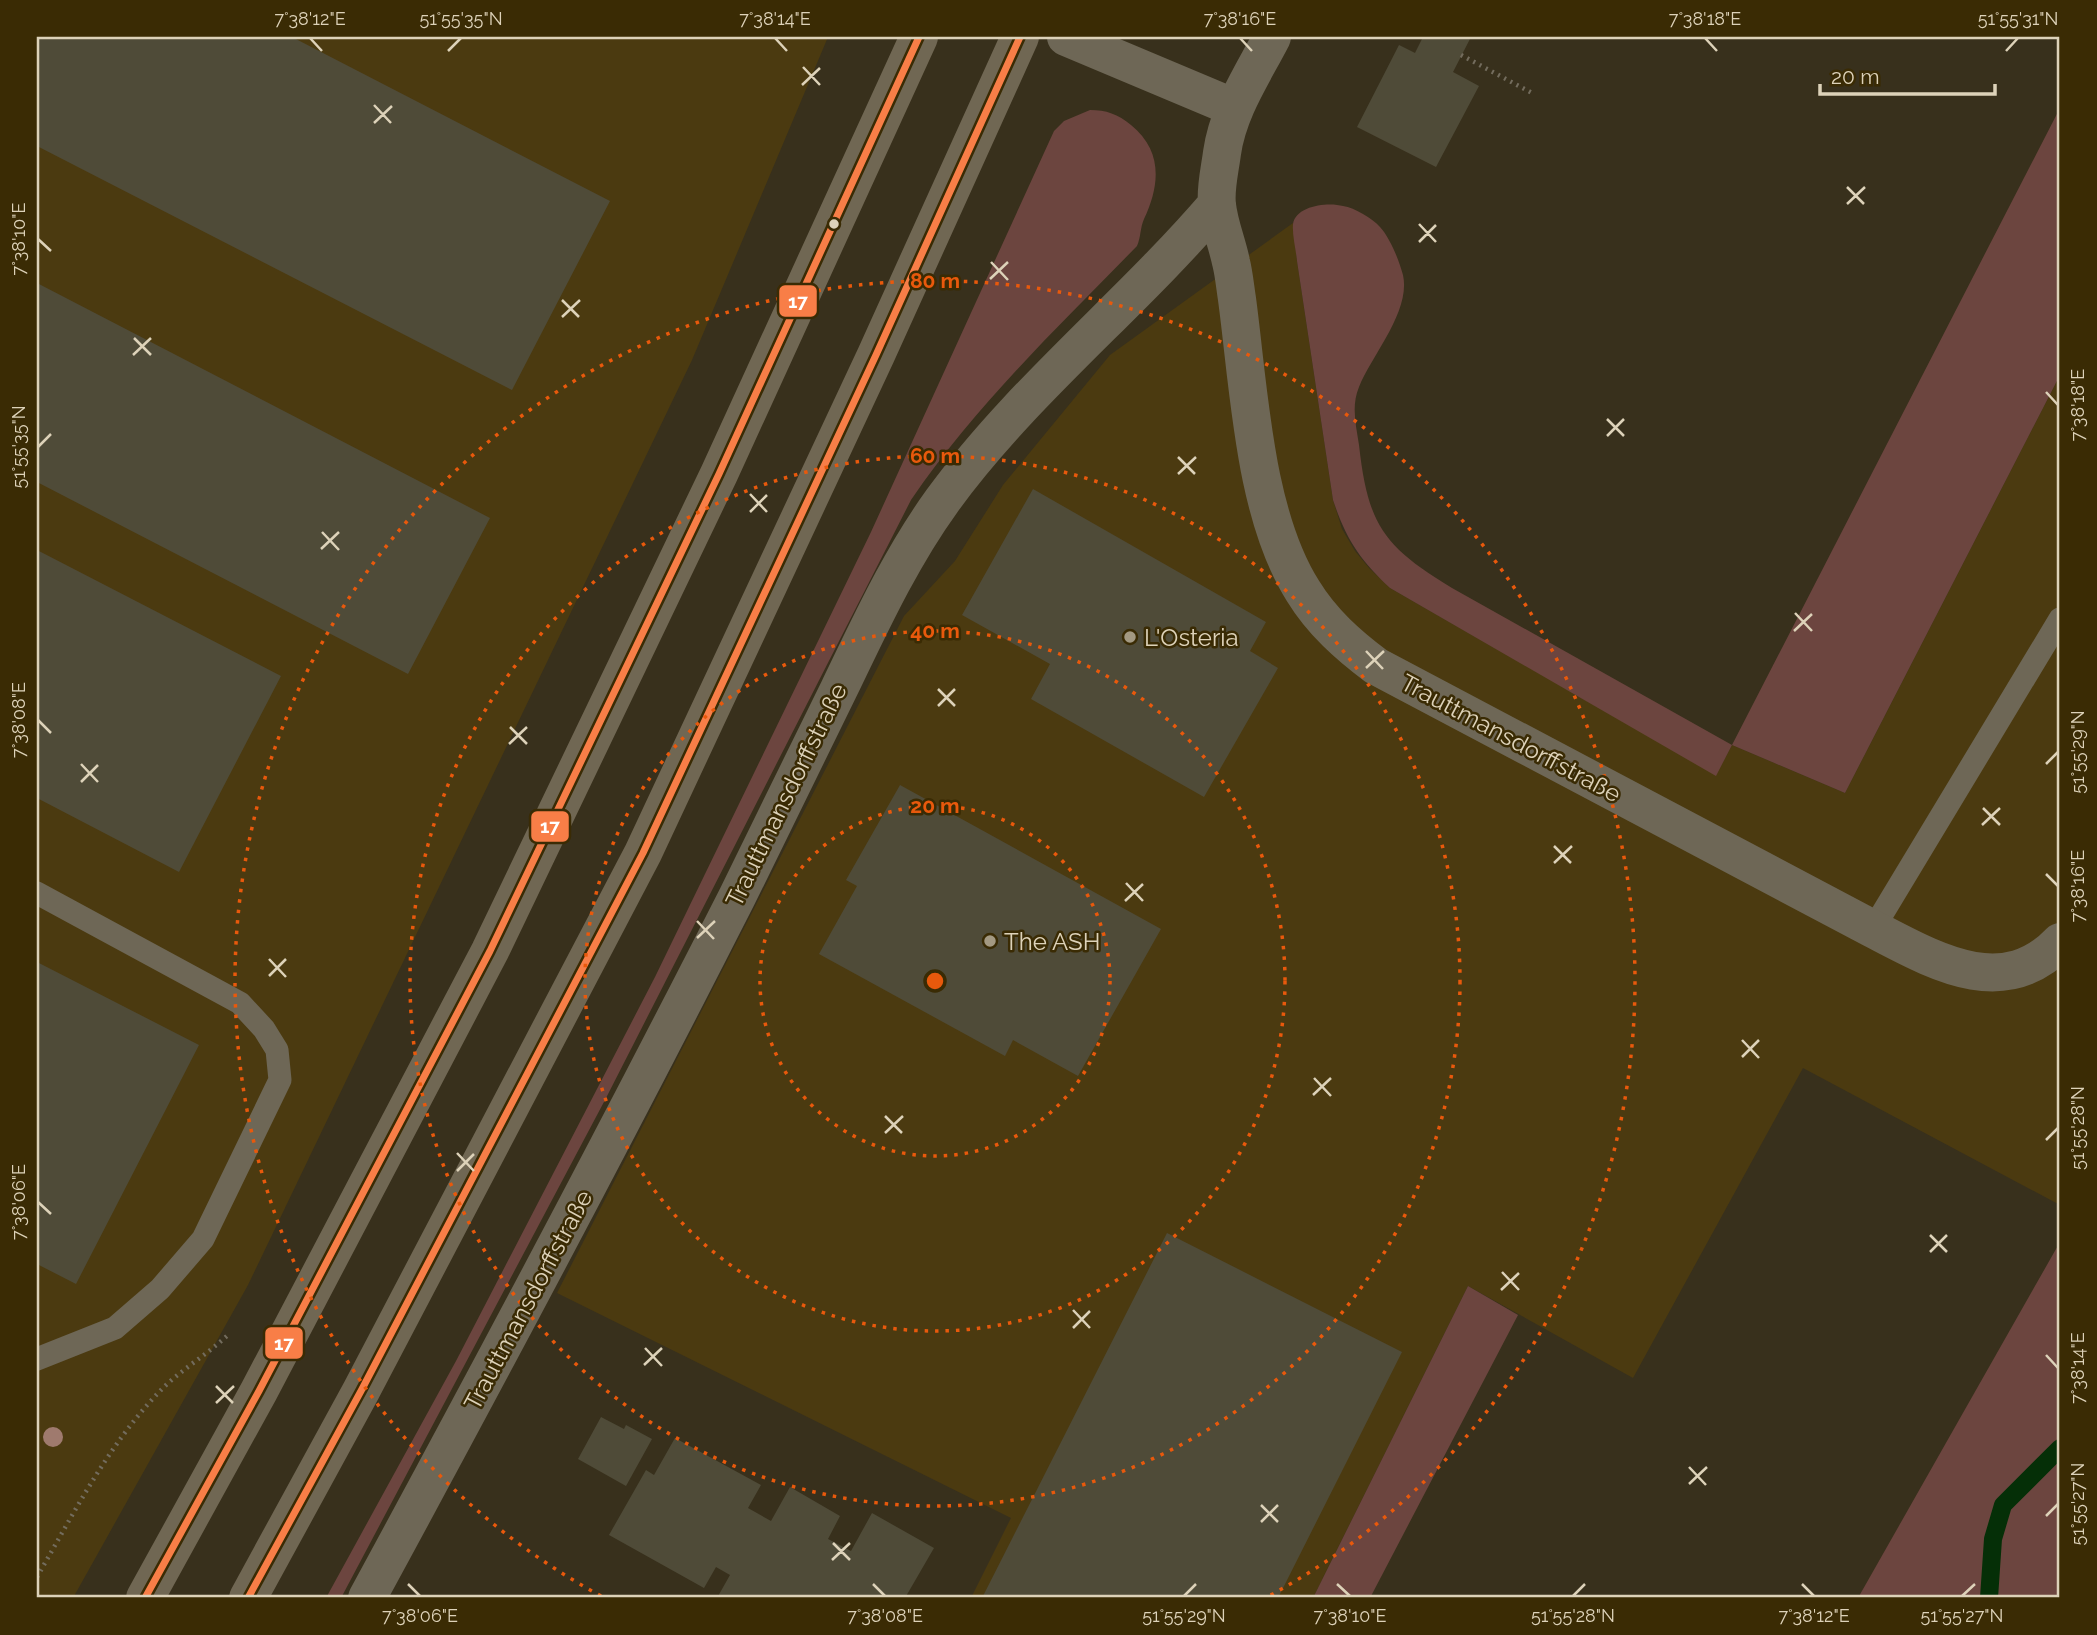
<svg xmlns="http://www.w3.org/2000/svg" width="2097" height="1635" font-family="Raleway,sans-serif">
<style>
.built{fill:#4b3a10}
.green{fill:#6c453f}
.lines{fill:none;stroke-linecap:round;stroke-linejoin:round}
.stream{stroke:#052f07;stroke-width:18}
.building{fill:#4f4b38}
.path{stroke:#736c5d;stroke-width:4.5;stroke-dasharray:2 5;stroke-linecap:butt}
.service{stroke:#6e6756;stroke-width:23}
.minor{stroke:#6e6756;stroke-width:38}
.secondary{stroke:#706753;stroke-width:38}
.bus-1-casing{stroke:#3a2b04;stroke-width:12}
.bus-1{stroke:#f87e47;stroke-width:7}
.tree{fill:#9f7a6e}
.ticks{fill:none;stroke:#ddd2b9;stroke-width:2.5}
.ring{fill:none;stroke:#e8590c;stroke-width:3.5;stroke-dasharray:3.5 7}
.bus-dot{fill:#ddd2b9;stroke:#3a2b04;stroke-width:2.5}
.poi-dot{fill:#a39982;stroke:#3a2b04;stroke-width:2.5}
.labels{text-anchor:middle;dominant-baseline:central;stroke-width:5;stroke-linejoin:round;paint-order:stroke}
.poi-label{font-size:24px;fill:#ddd2b9;stroke:#3a2b04;text-anchor:start}
.street-label{font-size:24px;fill:#ddd2b9;stroke:#3a2b04}
.centre{fill:#e8590c;stroke:#3a2b04;stroke-width:3.5}
.ring-label{font-size:21px;text-anchor:middle;font-weight:bold;fill:#e8590c;stroke:#3a2b04;stroke-width:5;stroke-linejoin:round;paint-order:stroke}
.line-badge{stroke:#3a2b04;stroke-width:2.5}
.badge-label{font-size:19px;text-anchor:middle;font-weight:bold;fill:#fff}
.neatline{fill:none;stroke:#ddd2b9;stroke-width:2.5}
.ticks-label{font-size:18px;text-anchor:middle;fill:#ddd2b9}
</style>
<rect width="100%" height="100%" fill="#38301c"/>
<path class="built" d="M37,37H828L692,360L248,1285L73,1598H37Z
M1293,223L1297,261L1333,500L1342,529L1355,551L1369,568L1390,588L1716,775L1732,745L1845,793L2060,375V1205L1803,1068L1633,1378L1468,1286L1313,1598H971L1011,1518L557,1293L904,616L955,561L1003,485L1110,355Z"/>
<path class="green" d="M2060,108V375L1845,793L1732,745L1716,776L1390,588C1360,560 1346,539 1333,500L1297,261C1296,250 1292,235 1293,224C1296,205 1329,202 1343,206C1355,208 1372,218 1380,227C1390,238 1399,260 1403,275C1411,311 1372,355 1359,387C1351,406 1356,425 1359,445C1368,525 1383,546 1452,588L1732,745Z
M1090,110C1106,110 1118,114 1131,125C1163,151 1160,185 1144,219C1140,228 1141,237 1137,246C1058,327 975,406 911,500L605,1100L341,1598H326L456,1361L655,977L871,532L1054,131L1064,121Z
M2060,1242V1598H1858Z
M1468,1286L1518,1315L1370,1598H1313Z"/>
<g class="lines">
<path class="stream" d="M1989,1598L1993,1539L2003,1505L2060,1448"/>
</g>
<path class="building" d="M37,37H292L610,201L512,390L37,146Z
M1423,37H1471L1453,72L1479,86L1436,167L1357,127L1399,45L1415,53Z
M37,283L490,518L408,674L37,482Z
M1033,489L1266,622L1250,651L1278,668L1204,797L1031,699L1050,664L962,615Z
M37,550L281,676L179,872L37,798Z
M900,785L1161,929L1078,1076L1013,1040L1005,1056L819,954L857,886L846,880Z
M37,962L199,1045L76,1284L37,1264Z
M1167,1233L1402,1352L1278,1598H982Z
M601,1417L624,1429L626,1425L652,1439L626,1486L578,1459Z
M675,1438L761,1485L748,1508L771,1521L790,1487L840,1516L828,1539L851,1551L872,1513L934,1548L905,1598H717L730,1575L716,1567L704,1588L609,1535L646,1470L654,1475Z"/>
<g class="lines">
<path class="path" d="M1461,55L1532,93
M37,1577C74,1513 109,1443 162,1389C182,1369 208,1354 229,1334"/>
<path class="service" d="M37,893L240,1003L264,1029L277,1050L280,1080L203,1239L160,1289L115,1328L37,1359
M1873,929L2060,619"/>
<path class="minor" d="M1066,37L1235,108
M1272,37C1253,74 1228,110 1222,153C1220,169 1215,189 1217,205C1219,224 1227,243 1231,262C1234,274 1235,286 1237,299C1249,388 1254,514 1303,591C1322,622 1348,645 1376,666L1873,929C1933,960 2003,1002 2060,942
M367,1598C493,1366 617,1133 737,897C771,828 805,759 839,689C870,625 900,559 942,501C1022,391 1129,307 1217,204"/>
<path class="secondary" d="M145,1598L259,1391L490,951L719,474L919,37
M248,1598L361,1391L643,853L876,355L1020,37"/>
<g class="bus-1-casing">
<path id="bus-1" d="M145,1598L259,1391L490,951L719,474L919,37
M248,1598L361,1391L643,853L876,355L1020,37"/>
</g>
<use href="#bus-1" class="bus-1"/>
</g>
<circle class="tree" cx="53" cy="1437" r="10"/>
<path class="ticks" d="M310,38L322,51M775,38L787,51M1240,38L1252,51M1705,38L1717,51M448,51L461,38M2006,51L2018,38M803,67L820,85M802,85L820,68M374,105L391,123M374,123L392,106M1847,187L1864,204M1847,204L1865,187M1419,224L1436,242M38,239L51,251M1419,242L1436,225M991,262L1008,280M990,279L1008,262M562,300L579,317M562,317L580,300M134,338L151,355M133,355L151,338M2046,392L2058,405M1607,419L1624,436M1607,436L1624,419M38,447L51,434M1178,457L1195,474M1178,474L1196,457M750,494L767,512M750,512L767,495M322,532L339,550M321,549L339,532M1795,613L1812,631M1794,631L1812,614M1366,651L1383,669M1366,668L1384,651M938,689L955,706M938,706L955,689M38,720L51,733M510,727L527,744M509,744L527,727M81,764L98,782M2046,764L2058,752M81,782L98,765M1983,808L2000,825M1982,825L2000,808M1554,846L1571,863M1554,863L1572,846M2046,874L2058,886M1126,883L1143,901M1125,901L1143,884M697,921L714,939M697,938L715,921M269,959L286,977M269,976L286,959M1742,1040L1759,1058M1742,1057L1759,1040M1314,1078L1331,1096M1313,1095L1331,1078M885,1116L902,1133M885,1133L903,1116M2046,1140L2058,1128M457,1153L474,1171M457,1171L474,1154M38,1202L51,1214M1930,1235L1947,1252M1930,1252L1947,1235M1502,1272L1519,1290M1501,1290L1519,1273M1073,1310L1090,1328M1073,1328L1090,1311M645,1348L662,1366M2046,1355L2058,1368M644,1365L662,1348M216,1386L233,1403M216,1403L234,1386M1689,1467L1706,1485M1689,1484L1707,1467M1261,1505L1278,1522M2046,1516L2058,1504M1261,1522L1278,1505M833,1543L850,1560M832,1560L850,1543M408,1584L420,1596M873,1584L885,1596M1337,1584L1350,1596M1802,1584L1814,1596M1184,1596L1196,1584M1573,1596L1585,1584M1962,1596L1975,1584"/>
<g class="ring">
<circle cx="935" cy="981" r="175"/>
<circle cx="935" cy="981" r="350"/>
<circle cx="935" cy="981" r="525"/>
<path d="M601 1596A700 700 0 1 1 1269 1596"/>
</g>
<circle class="bus-dot" cx="834" cy="224" r="6"/>
<g class="poi-dot">
<circle cx="1130" cy="637" r="7"/>
<circle cx="990" cy="941" r="7"/>
</g>
<g class="labels">
<g class="poi-label">
<text x="1144" y="637">L'Osteria</text>
<text x="1004" y="941">The ASH</text>
</g>
<g class="street-label">
<text transform="translate(1511 738) rotate(28)">Trauttmansdorffstraße</text>
<text transform="translate(786 795) rotate(-64)">Trauttmansdorffstraße</text>
<text transform="translate(528 1300) rotate(-62)">Trauttmansdorffstraße</text>
</g>
</g>
<circle cx="935" cy="981" r="10" class="centre"/>
<g class="ring-label">
<text x="935" y="288">80 m</text>
<text x="935" y="463">60 m</text>
<text x="935" y="638">40 m</text>
<text x="935" y="813">20 m</text>
</g>
<g class="line-badge">
<rect x="778" y="284" width="40" height="34" rx="7" fill="#f87e47"/>
<rect x="530" y="810" width="40" height="33" rx="7" fill="#f87e47"/>
<rect x="264" y="1326" width="40" height="34" rx="7" fill="#f87e47"/>
</g>
<g class="badge-label">
<text x="798" y="308">17</text>
<text x="550" y="833">17</text>
<text x="284" y="1350">17</text>
</g>
<rect width="2097" height="1635" fill="none" stroke="#3a2b04" stroke-width="77"/>
<path d="M1820 84v10h175v-10" fill="none" stroke="#ddd2b9" stroke-width="3.5"/>
<text x="1831" y="84" font-size="21" fill="#ddd2b9" stroke="#3a2b04" stroke-width="5" paint-order="stroke">20 m</text>
<rect x="38" y="38" width="2020" height="1558" class="neatline"/>
<g class="ticks-label">
<text x="310" y="25">7°38'12"E</text>
<text x="461" y="25">51°55'35"N</text>
<text x="775" y="25">7°38'14"E</text>
<text x="1240" y="25">7°38'16"E</text>
<text x="1705" y="25">7°38'18"E</text>
<text x="2018" y="25">51°55'31"N</text>
<text transform="translate(19 239) rotate(-90)" y="6">7°38'10"E</text>
<text transform="translate(2078 405) rotate(-90)" y="6">7°38'18"E</text>
<text transform="translate(19 447) rotate(-90)" y="6">51°55'35"N</text>
<text transform="translate(19 720) rotate(-90)" y="6">7°38'08"E</text>
<text transform="translate(2078 752) rotate(-90)" y="6">51°55'29"N</text>
<text transform="translate(2078 886) rotate(-90)" y="6">7°38'16"E</text>
<text transform="translate(2078 1128) rotate(-90)" y="6">51°55'28"N</text>
<text transform="translate(19 1202) rotate(-90)" y="6">7°38'06"E</text>
<text transform="translate(2078 1368) rotate(-90)" y="6">7°38'14"E</text>
<text transform="translate(2078 1504) rotate(-90)" y="6">51°55'27"N</text>
<text x="420" y="1622">7°38'06"E</text>
<text x="885" y="1622">7°38'08"E</text>
<text x="1184" y="1622">51°55'29"N</text>
<text x="1350" y="1622">7°38'10"E</text>
<text x="1573" y="1622">51°55'28"N</text>
<text x="1814" y="1622">7°38'12"E</text>
<text x="1962" y="1622">51°55'27"N</text>
</g>
</svg>
